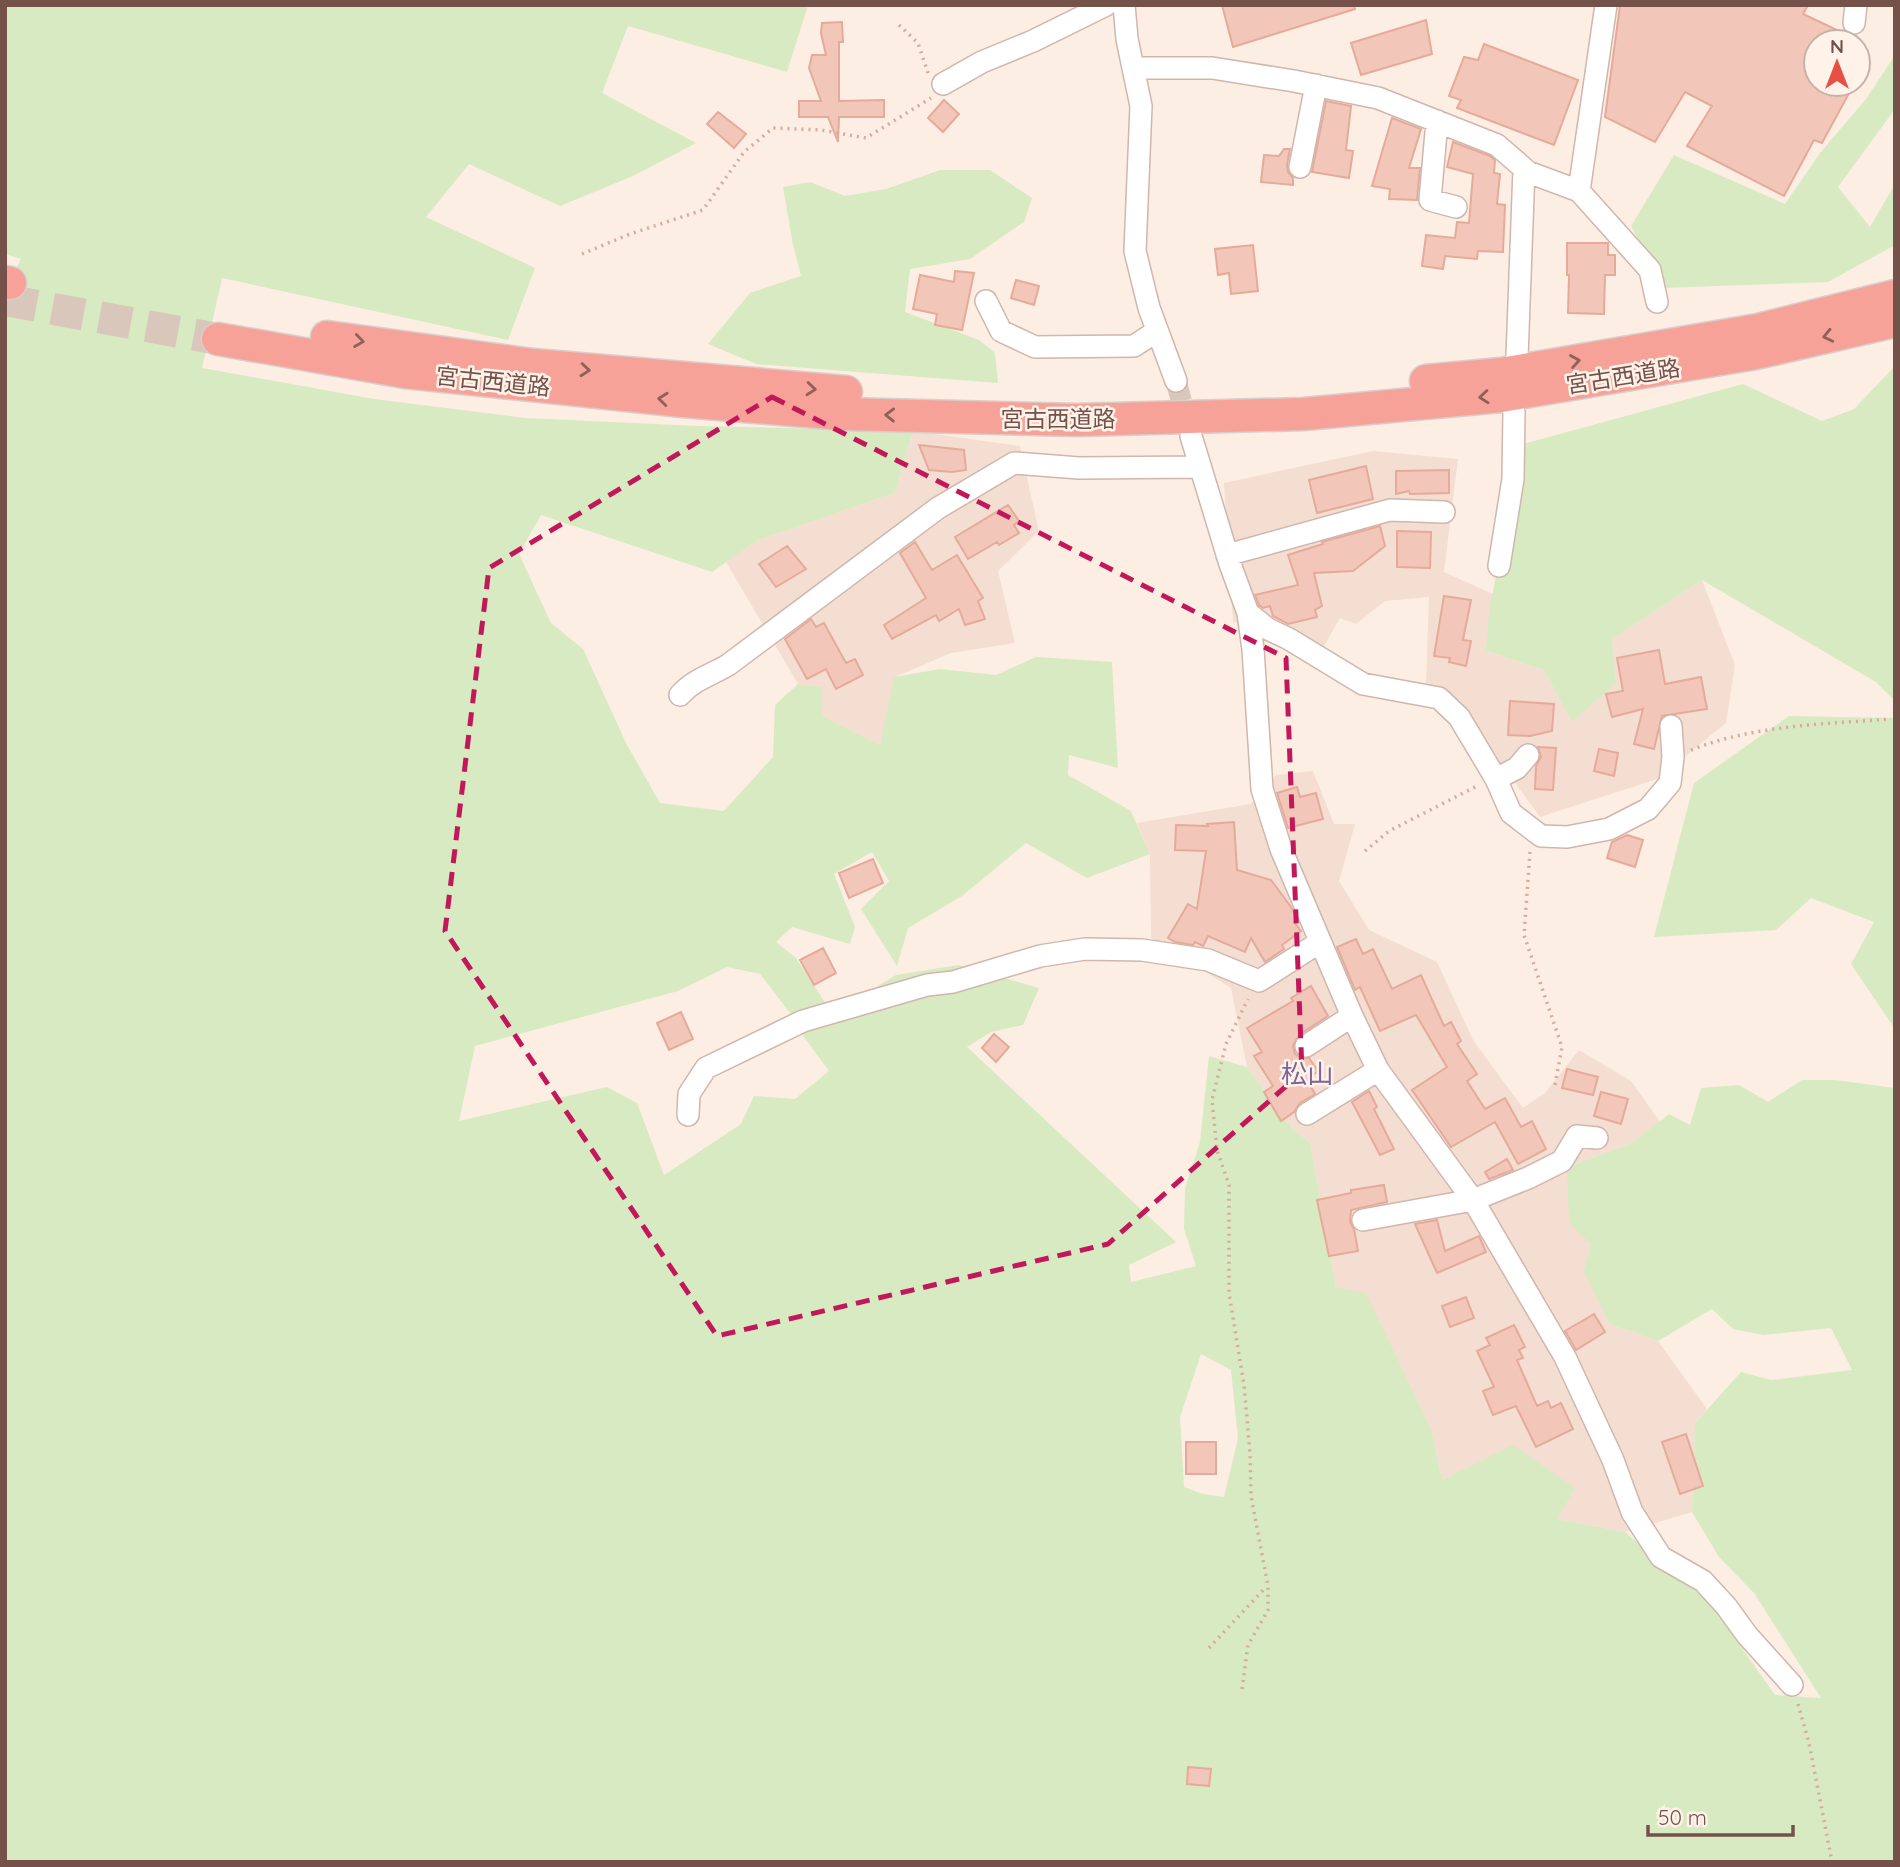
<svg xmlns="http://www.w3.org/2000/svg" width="1900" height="1867" font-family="Quicksand,'Noto Sans JP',sans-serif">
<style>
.residential{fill:#f4ded1}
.green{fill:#d8eac1;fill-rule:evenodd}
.building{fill:#f2c7ba;stroke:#e5aa9a;stroke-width:2}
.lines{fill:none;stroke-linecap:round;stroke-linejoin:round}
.minor-tunnel{stroke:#dac7bc;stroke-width:21;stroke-dasharray:21 10;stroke-linecap:butt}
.highway-tunnel{stroke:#dac7bc;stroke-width:32;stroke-dasharray:32 16;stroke-linecap:butt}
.minor-casing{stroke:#d0b6ac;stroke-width:24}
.highway-casing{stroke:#d8cecc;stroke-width:35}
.path{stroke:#d7aa9d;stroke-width:3.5;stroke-dasharray:2 5;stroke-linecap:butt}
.minor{stroke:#fff;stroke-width:21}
.highway{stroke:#f7a299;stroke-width:32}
.oneway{stroke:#8e6159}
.marked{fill:none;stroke:#c2185b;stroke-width:5;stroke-dasharray:14 9;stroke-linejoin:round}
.labels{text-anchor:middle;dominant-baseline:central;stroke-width:5;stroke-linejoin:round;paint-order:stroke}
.street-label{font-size:23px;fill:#745149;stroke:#fff3e9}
.quarter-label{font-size:26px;fill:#7e6498;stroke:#fff3e9}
</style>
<rect width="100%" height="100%" fill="#fceee3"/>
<path class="residential" d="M913,431L1020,446L1039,531L998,571L1015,643L951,653L895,677L880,745L821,715V687L798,684L726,562L758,540L895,493Z
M1373,451L1458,459L1444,572L1493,594L1486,651L1544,670L1572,721L1616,683L1612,639L1702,580L1735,665L1726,723L1657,779L1540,817L1489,747L1426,684L1429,597L1385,601L1356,624L1340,618L1324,646L1233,622L1224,483Z
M1313,771L1334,824H1355L1339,881L1369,930L1437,962L1473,1040L1523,1108L1545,1093L1579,1050L1631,1081L1660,1122L1632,1143L1567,1167L1591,1244L1610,1324L1658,1341L1707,1409L1695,1423L1692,1512L1625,1532L1557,1519L1442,1480L1432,1432L1336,1287L1310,1142L1294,1131L1247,1067L1231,988L1151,938L1150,854L1137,823L1251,804L1276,775Z"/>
<path class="green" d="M13,5H808L787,72L628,26L602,93L696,143L633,176L560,206L469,164L426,217L535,268L508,340L222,278L202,368L374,399L525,418L698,426L913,431L895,493L758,540L712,572L541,515L519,554L551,623L583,649L627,745L660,803L724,811L773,757L775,705L798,684L822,687L821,715L880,745L894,677L940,669L996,675L1036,657L1112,662L1118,768L1069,755L1068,775L1131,811L1150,854L1087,878L1026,843L962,896L908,928L897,966L861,909L889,881L872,852L834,874L855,927L850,944L792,927L776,942L796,958L826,1004L793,1017L760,974L727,967L678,991L475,1046L459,1121L607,1087L637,1103L664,1175L741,1124L754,1096L795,1099L829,1071L801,1033L896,975L959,965L1039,988L1023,1025L991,1032L967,1047L1176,1242L1129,1265L1131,1282L1196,1266L1184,1229L1185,1189L1200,1142L1209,1056L1247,1067L1294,1131L1310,1142L1336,1287L1366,1293L1432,1432L1442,1480L1513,1445L1575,1488L1557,1519L1625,1532L1710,1603L1775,1695L1821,1698L1754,1593L1719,1557L1692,1512L1695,1423L1741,1372L1771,1380L1852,1370L1831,1328L1764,1335L1733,1329L1712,1309L1658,1341L1610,1324L1584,1271L1591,1244L1569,1223L1567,1167L1632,1143L1669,1114L1690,1125L1701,1088L1739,1085L1768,1102L1802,1080H1835L1895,1088V1862H5V289L21,259L5,254V8ZM1201,1354L1231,1370L1238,1438L1224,1497L1203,1494L1184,1487L1180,1417Z
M1895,55V109L1838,187L1870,227L1895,184V245L1828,282L1664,288L1631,226L1674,155L1785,204L1820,153L1866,99Z
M940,170H990L1032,198L1024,222L970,259L910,269L905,312L979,340L995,353L998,383L756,364L708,344L750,293L801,276L793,245L783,187L810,182L845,196L886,189Z
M1895,366V701L1876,682L1702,580L1612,639L1616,683L1572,722L1544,670L1486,651L1489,611L1523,444L1743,384L1822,421L1854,409Z
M1789,716L1895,718V1029L1851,964L1874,922L1811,898L1776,930L1654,937L1694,783Z"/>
<path class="building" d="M1222,5H1354L1355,9L1233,47Z
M1620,5H1808L1803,14L1839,31L1833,42H1816V84H1854L1822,143L1814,140L1784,196L1687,146L1712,106L1685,92L1655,142L1605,117Z
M1426,20L1432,54L1361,75L1351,43Z
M842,22L843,42H839V101L884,100V117H839L838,142L828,117H799V101H821L809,68L812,55H826L821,33L822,23Z
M1484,44L1578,80L1554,145L1457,108L1461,100L1449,96L1464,57L1478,60Z
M944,100L959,114L943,132L928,118Z
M1326,101L1351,106L1346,150L1353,151L1349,178L1312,172Z
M718,112L746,134L734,148L707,124Z
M1392,118L1421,129L1409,168H1420L1417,200L1389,199L1390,189L1372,186Z
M1453,142L1490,156L1495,160L1494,173L1500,174L1497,204L1505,205L1503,252L1478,251L1477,259L1445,256L1443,269L1422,266L1426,235L1455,238L1457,222L1469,223L1473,174L1447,167Z
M1284,149H1290L1287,165L1288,172L1293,178V185L1261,182L1264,155L1279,156Z
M1567,243H1608V255H1615V275H1605L1604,314L1568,313L1569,275H1567Z
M1253,245L1258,291L1231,294L1229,273L1218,275L1215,249Z
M955,271L974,273L962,330L935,325L937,314L913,309L920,275L954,282Z
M1016,280L1039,286L1034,305L1011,298Z
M919,445L964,450L966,470L952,472L929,470Z
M1366,466L1373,499L1317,513L1309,480Z
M1449,470V493L1410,494L1409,491L1396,494V471Z
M1008,505L1019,521L1014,525L1019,533L999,545L997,542L968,559L955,537Z
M1380,526L1385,546L1353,571L1314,573L1322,606L1315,610L1317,617L1288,624L1273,616L1270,606L1263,608L1259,605L1255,595L1298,585L1288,555L1323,544L1322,542Z
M1397,531L1431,532L1430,568L1397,567Z
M915,542L932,570L957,555L983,598L978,601L985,619L965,625L959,609L939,621L936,615L892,639L884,625L926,598L900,553Z
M787,546L806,569L776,587L759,564Z
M1444,596L1471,600L1463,640L1471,641L1466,666L1449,662L1450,658L1434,656Z
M811,619L816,627L824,623L846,663L855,659L863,675L836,689L826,669L807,679L785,639Z
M1659,650L1665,684L1701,677L1707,709L1662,716L1654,749L1634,744L1643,709L1612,717L1606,694L1623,691L1617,658Z
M1510,701L1554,704L1552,731L1530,736L1508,735Z
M1538,747L1556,748L1553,790L1535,789L1536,766L1541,757Z
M1599,749L1618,753L1614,776L1594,771Z
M1297,787L1300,797L1316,793L1323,819L1288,828L1277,793Z
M1234,822L1237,870L1271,880L1291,907L1297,920L1294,922L1301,931L1282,945L1284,949L1265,962L1251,938L1245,952L1208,936L1203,946L1195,942L1193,945L1175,942L1168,938L1188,904L1197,909L1206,851L1175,850L1176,825L1208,826L1207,824Z
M1627,835L1643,840L1635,867L1607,858L1612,842Z
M873,859L883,883L849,898L839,873Z
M1356,939L1363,954L1373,949L1392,989L1421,975L1444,1026L1451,1022L1461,1041L1457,1044L1477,1074L1467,1081L1485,1109L1505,1098L1521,1127L1532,1121L1546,1149L1518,1164L1495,1122L1451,1147L1412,1090L1447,1067L1416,1015L1380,1031L1360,987L1355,990L1337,947Z
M823,948L836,973L814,985L800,960Z
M1311,986L1328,1016L1299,1035L1293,1046L1295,1054L1301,1058H1309L1318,1071L1307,1080L1315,1094L1300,1103L1294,1112L1281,1121L1264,1092L1273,1086L1254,1056L1262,1052L1247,1028L1293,1001L1291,998Z
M681,1012L693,1039L669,1050L657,1023Z
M994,1034L1009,1047L996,1062L982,1048Z
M1567,1069L1598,1077L1593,1095L1562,1088Z
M1369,1091L1377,1107L1374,1109L1394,1149L1380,1155L1352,1102Z
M1601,1092L1628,1099L1621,1124L1594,1116Z
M1507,1159L1513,1170L1489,1179L1485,1172Z
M1384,1185L1387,1202L1351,1210L1350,1222L1354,1229L1358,1251L1329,1256L1317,1200L1351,1193V1190Z
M1437,1220L1445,1251L1479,1236L1486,1252L1437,1273L1415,1224Z
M1466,1297L1474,1318L1450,1327L1442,1306Z
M1594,1314L1605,1332L1576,1350L1565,1331Z
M1514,1325L1525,1347L1519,1350L1523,1358L1517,1360L1537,1406L1548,1401L1551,1408L1561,1403L1573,1429L1536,1447L1516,1406L1493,1415L1483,1391L1494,1387L1477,1351L1490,1345L1486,1338Z
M1686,1434L1703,1486L1680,1494L1662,1442Z
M1186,1442H1216V1474H1186Z
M1188,1767L1211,1769L1209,1786L1187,1784Z"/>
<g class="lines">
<path class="minor-tunnel" d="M1176,381L1189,429"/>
<path class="highway-tunnel" d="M5,300L218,339"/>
<g class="minor-casing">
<path id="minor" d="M1124,5L1127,39L1141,106L1135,251L1149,308L1176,381
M1854,23L1856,5
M1133,68H1212L1294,81L1378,98L1497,145L1528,172L1579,191L1650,270L1657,302
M943,84L982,62L1033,41L1106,5
M1437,121L1430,200L1456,207
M1300,167L1316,85
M1579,191L1606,5
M986,301L1001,331L1035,347L1134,346L1157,331
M1517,357L1524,169
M1191,436L1230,564L1248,613L1253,649L1262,789L1281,849L1352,1016L1378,1070L1473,1200L1565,1357L1613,1460L1632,1512L1661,1557L1703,1581L1726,1606L1747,1635L1792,1685
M1227,555L1390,510L1444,512
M1499,566L1513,479L1514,411
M1248,613L1268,629L1289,639L1363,684L1439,698L1459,717L1496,779L1511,813L1541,836L1567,837L1609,829L1648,809L1670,783L1673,757L1671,726
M680,695C693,680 711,675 728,665L938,508L1014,463L1079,468L1200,467
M1496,779L1517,768L1528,755
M1306,1046L1352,1016
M1307,1114L1378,1070
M688,1115L689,1094L706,1068L803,1021L927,985L953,982L1040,956L1085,949L1142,950L1208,960L1259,981L1320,942
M1363,1220L1473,1200L1528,1178L1562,1161L1577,1136L1597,1138"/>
</g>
<g class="highway-casing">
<path id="highway" d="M5,282L10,283
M327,337L533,365L846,392
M218,339L405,372L683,401L843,414L1077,420L1304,414L1501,396L1756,353L1895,321
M1426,381L1501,374L1758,330L1895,296"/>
</g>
<path class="path" d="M899,25L918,43L928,73
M582,254L630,234L703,210L744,152L773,128L821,130L866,138L931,98
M1691,750C1754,725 1825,724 1891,719
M1365,851L1389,831L1477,786
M1530,852L1524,935L1562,1047L1555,1085
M1209,1648L1266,1587
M1242,1689L1248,1645L1268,1610V1586L1251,1496L1250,1453L1244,1385L1229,1293V1185L1217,1150L1212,1100L1226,1044L1248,999
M1798,1704L1809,1743L1832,1862"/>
<use href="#minor" class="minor"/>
<use href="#highway" class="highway"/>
</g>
<defs><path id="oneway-chevron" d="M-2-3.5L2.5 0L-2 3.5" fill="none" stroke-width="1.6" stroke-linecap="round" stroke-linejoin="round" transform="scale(1.75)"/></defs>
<g class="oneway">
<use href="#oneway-chevron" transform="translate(1828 336) rotate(167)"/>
<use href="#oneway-chevron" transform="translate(359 341) rotate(8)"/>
<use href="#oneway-chevron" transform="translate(1575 361) rotate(-10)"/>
<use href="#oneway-chevron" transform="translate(585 370) rotate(5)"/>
<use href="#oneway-chevron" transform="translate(811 389) rotate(5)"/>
<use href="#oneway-chevron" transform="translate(1484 397) rotate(175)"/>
<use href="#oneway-chevron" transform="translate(663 399) rotate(-174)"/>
<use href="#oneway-chevron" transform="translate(890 415) rotate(-179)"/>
</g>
<path class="marked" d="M772,397L1286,658L1302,1072L1108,1244L717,1336L445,931L489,568Z"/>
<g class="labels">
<g class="street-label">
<text transform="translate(1623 376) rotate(-9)">宮古西道路</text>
<text transform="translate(493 381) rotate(6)">宮古西道路</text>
<text x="1058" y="418">宮古西道路</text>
</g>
<g class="quarter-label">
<text x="1307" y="1073">松山</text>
</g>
</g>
<rect width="1900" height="1867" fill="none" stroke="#745149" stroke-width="14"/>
<g transform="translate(1837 63)"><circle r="33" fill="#fff3e9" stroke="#c7b2a9" stroke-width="2"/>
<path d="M0-5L12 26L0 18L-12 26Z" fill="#e85046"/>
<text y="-10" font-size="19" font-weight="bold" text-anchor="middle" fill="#745149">N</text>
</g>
<path d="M1648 1825v10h145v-10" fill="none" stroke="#745149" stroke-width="3.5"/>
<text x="1658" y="1825" font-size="21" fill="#745149" stroke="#fff3e9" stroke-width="5" paint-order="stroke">50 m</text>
</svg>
